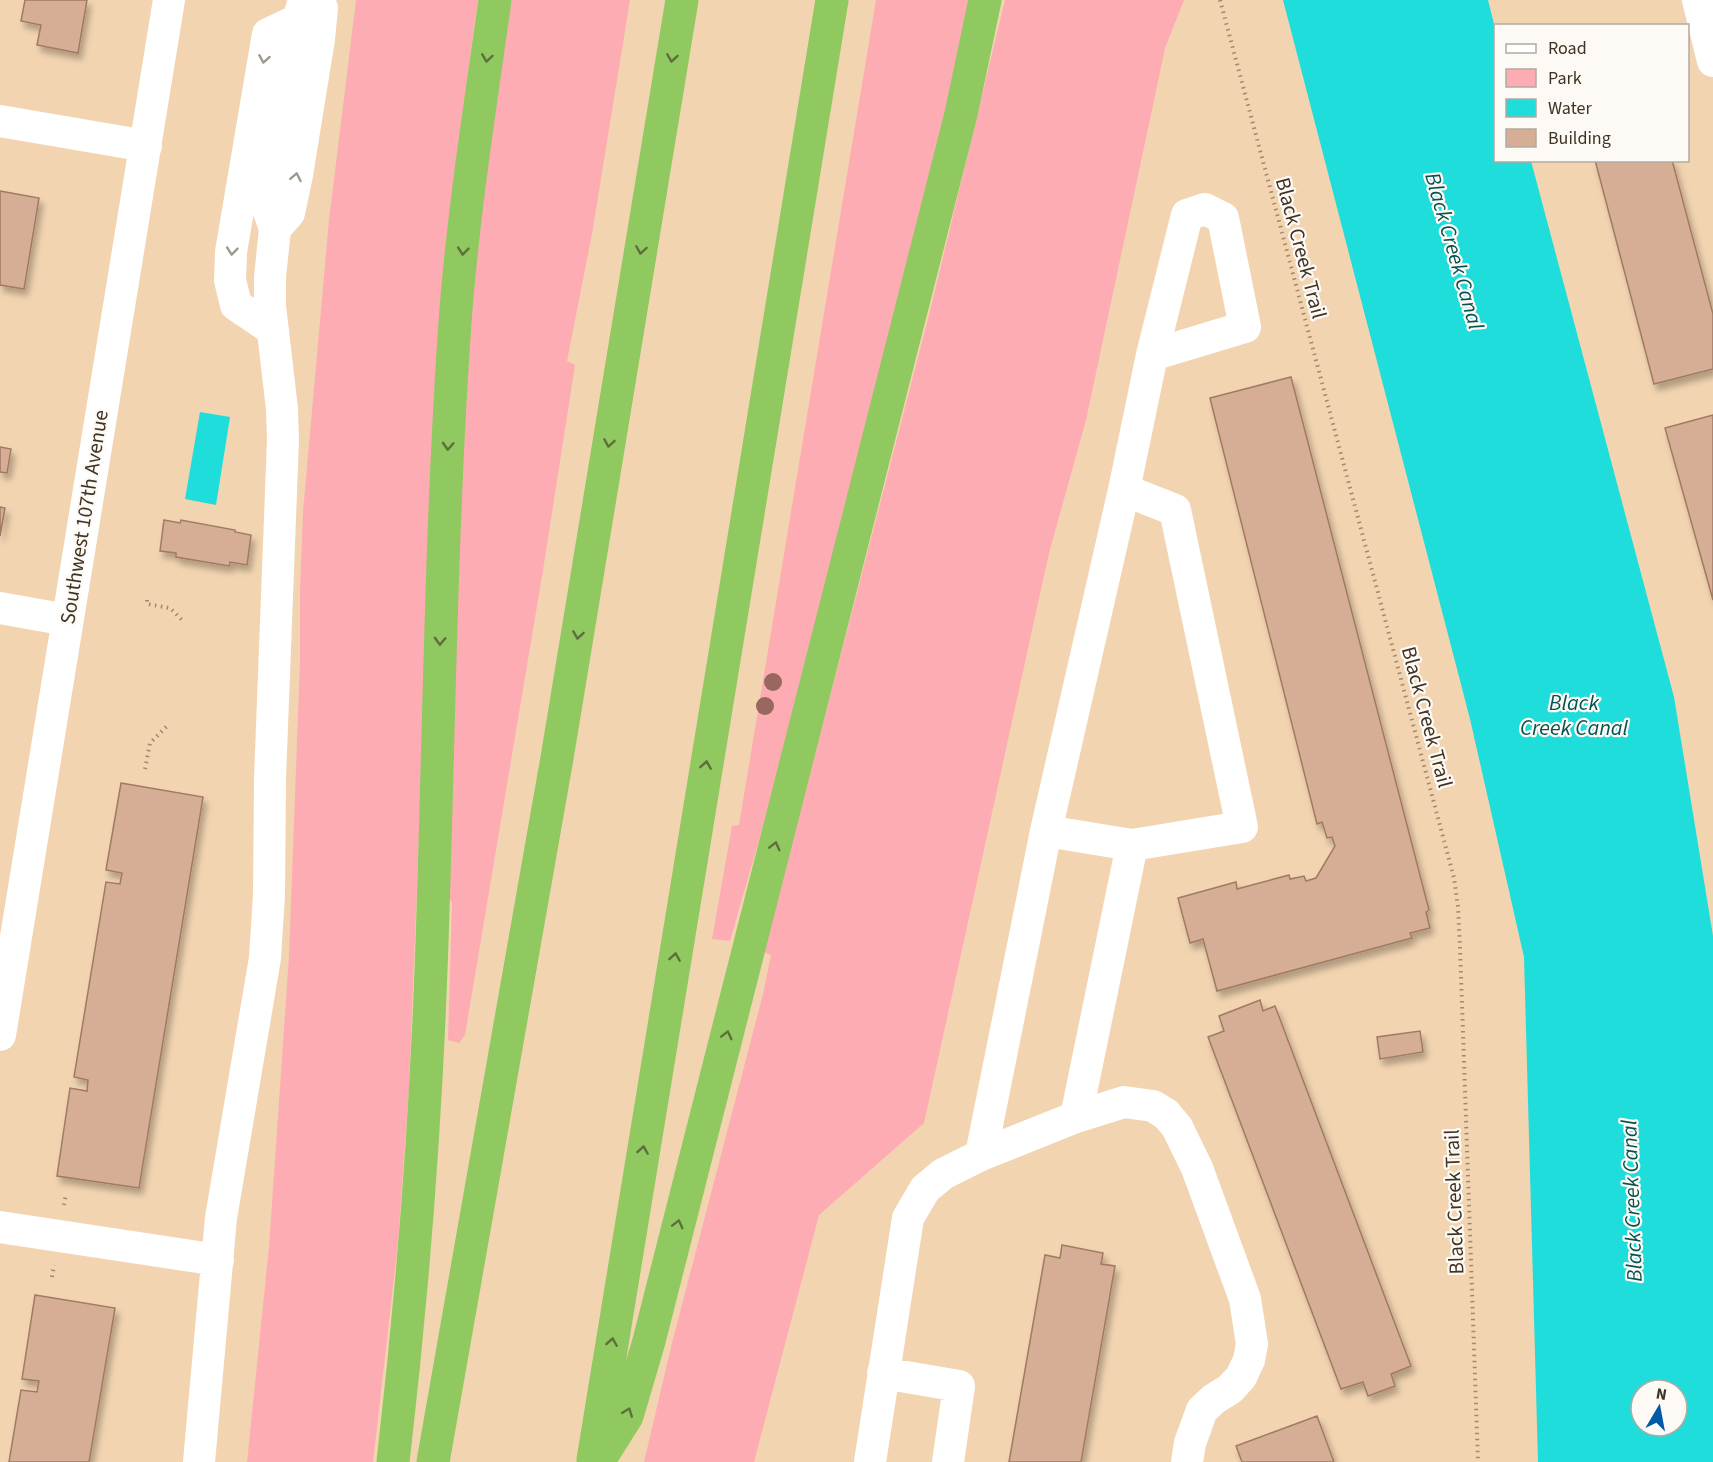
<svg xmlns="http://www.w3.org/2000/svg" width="1713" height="1462" font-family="'Source Sans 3',sans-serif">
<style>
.green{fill:#feacb4}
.water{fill:#1fddda;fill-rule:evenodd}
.building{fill:#d6ae95;stroke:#a17a63;stroke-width:1.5;filter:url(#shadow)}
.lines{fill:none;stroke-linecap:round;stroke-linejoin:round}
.path{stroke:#a08a6f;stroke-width:4;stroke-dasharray:1.5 4.5;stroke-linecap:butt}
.minor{stroke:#fff;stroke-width:32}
.highway{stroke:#8fc960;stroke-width:33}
.tree{fill:#9a675f}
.oneway{stroke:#5f6f3c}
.oneway2{stroke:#9f9992}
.labels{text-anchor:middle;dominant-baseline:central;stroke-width:4.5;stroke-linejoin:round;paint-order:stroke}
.street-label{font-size:21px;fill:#3f3324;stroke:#fdfaf6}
.water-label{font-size:22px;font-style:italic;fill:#065251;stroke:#fdfaf6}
</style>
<defs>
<filter id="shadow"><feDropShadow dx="3.5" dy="6" stdDeviation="3" flood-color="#0004"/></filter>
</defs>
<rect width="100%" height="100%" fill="#f2d4b0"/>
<path class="green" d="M356,0H478L463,108L420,811L409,1087L398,1243L373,1462H247L269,1247L289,956L300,662V590L303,512L329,220Z
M507,0H630L592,234L567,361L575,365L543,570L465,1035L459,1043L448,1040L452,902L445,894L463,361Z
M876,0H974L769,805L730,941L712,939L732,826L739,825Z
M1005,0H1184L1165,48L1160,72L1086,420L1049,553L924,1123L819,1215L754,1462H644L672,1343L763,994L771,955L764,952L931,307Z"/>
<path class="water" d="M1283,0H1488L1495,28L1496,160L1531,161L1674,697L1713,936V1462H1538L1524,957L1470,719ZM1641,1390H1677V1426H1641Z
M200,412L230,417L216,505L185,499Z"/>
<path class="building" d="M25,0H87L78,53L37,45L41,25L21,21Z
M1595,160H1672L1713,314V369L1654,384Z
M0,191L39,198L24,289L0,285Z
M1291,377L1429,910L1426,912L1430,928L1410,933L1412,938L1217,991L1203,939L1190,943L1178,898L1236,882L1237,889L1289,875L1290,879L1304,876L1306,881L1316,878L1335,846L1332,837L1327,838L1322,822L1317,824L1210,398Z
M1713,415V600L1665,428Z
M0,447L11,449L7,473L0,472Z
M0,507L5,508L0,536Z
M164,520L180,523L181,520L235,530V532L251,535L247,565L230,562L229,566L176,557V553L160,551Z
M121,783L203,797L139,1188L57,1176L70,1088L87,1091L88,1080L74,1077L106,882L120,884L122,873L106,870Z
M1260,1000L1263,1011L1275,1006L1411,1366L1391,1374L1395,1386L1368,1396L1363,1382L1341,1389L1208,1037L1224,1031L1219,1016Z
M1420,1031L1423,1052L1380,1059L1377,1037Z
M1062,1245L1103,1253L1101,1264L1115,1266L1081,1462H1009L1045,1255L1060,1258Z
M35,1295L115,1308L89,1462H9L21,1390L37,1392L39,1381L22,1379Z
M1317,1416L1334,1462H1242L1236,1446Z"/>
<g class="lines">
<path class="path" d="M1220,0L1454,878L1458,907L1460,947L1478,1462
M147,600V604L170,608L184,622
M145,769L150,743L167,726
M64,1205L66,1194
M52,1277L54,1265"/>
<path class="minor" d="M1698,0L1713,61
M0,121L146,146
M275,229L289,213L297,175L319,39L322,8L319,0
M273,330L236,305L230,280L231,252L268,34L298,20
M0,608L67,620
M1046,831L1132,845L1242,827L1175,510L1124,490
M0,1035L169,0
M1076,1117L1132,845
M981,1155L1046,831L1124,490L1152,355L1245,327L1223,218L1205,209L1187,215L1152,355
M0,1227L218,1260
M883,1373L959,1386L948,1462
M199,1462L221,1218L265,958L269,895L270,779L283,440L282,409L270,306V277L275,229L265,200L293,37L304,0
M870,1462L908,1218L925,1189L943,1174L981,1155L1076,1117L1124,1102L1153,1106L1166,1114L1177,1127L1197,1168L1245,1299L1252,1344L1249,1360L1241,1377L1230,1389L1214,1399L1202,1410L1190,1443L1187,1462"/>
<path class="highway" d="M593,1460L832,0
M393,1462C412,1299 425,1134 431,970C439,754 440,538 455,322C463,214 480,107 495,0
M433,1462L557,758L682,0
M598,1462L627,1416L649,1341L961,114L985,0"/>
</g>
<g class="tree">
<circle cx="773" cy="682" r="9"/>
<circle cx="765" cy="706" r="9"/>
</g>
<defs><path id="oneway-chevron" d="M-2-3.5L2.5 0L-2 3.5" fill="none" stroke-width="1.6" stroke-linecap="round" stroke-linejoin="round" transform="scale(1.5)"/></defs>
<g class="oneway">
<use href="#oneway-chevron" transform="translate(487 58) rotate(98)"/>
<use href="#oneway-chevron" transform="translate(672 58) rotate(99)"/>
<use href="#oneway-chevron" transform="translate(641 250) rotate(99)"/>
<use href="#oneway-chevron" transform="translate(463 251) rotate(96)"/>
<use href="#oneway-chevron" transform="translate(609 443) rotate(99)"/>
<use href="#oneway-chevron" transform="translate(448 446) rotate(93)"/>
<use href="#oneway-chevron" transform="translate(578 635) rotate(99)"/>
<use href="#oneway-chevron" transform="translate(440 641) rotate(92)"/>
<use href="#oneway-chevron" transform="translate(706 765) rotate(-81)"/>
<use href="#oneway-chevron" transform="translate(775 846) rotate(-76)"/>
<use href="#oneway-chevron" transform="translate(675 957) rotate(-81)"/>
<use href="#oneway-chevron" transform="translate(727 1035) rotate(-76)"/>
<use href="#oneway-chevron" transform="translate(643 1150) rotate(-81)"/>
<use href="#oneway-chevron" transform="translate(678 1224) rotate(-76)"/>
<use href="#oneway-chevron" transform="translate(612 1342) rotate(-81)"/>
<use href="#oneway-chevron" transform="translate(628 1412) rotate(-69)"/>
</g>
<g class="oneway2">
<use href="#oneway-chevron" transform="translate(264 59) rotate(100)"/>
<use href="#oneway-chevron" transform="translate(296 177) rotate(-79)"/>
<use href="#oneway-chevron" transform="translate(232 251) rotate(96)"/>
</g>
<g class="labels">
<g class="street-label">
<text transform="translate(1301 248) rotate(75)">Black Creek Trail</text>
<text transform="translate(84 517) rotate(-81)">Southwest 107th Avenue</text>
<text transform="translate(1427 717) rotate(75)">Black Creek Trail</text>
<text transform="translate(1454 1202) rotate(-92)">Black Creek Trail</text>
</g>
<g class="water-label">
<text transform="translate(1454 251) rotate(74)">Black Creek Canal</text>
<text x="1574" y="703">Black<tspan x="1574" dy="25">Creek Canal</tspan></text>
<text transform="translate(1632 1201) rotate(-92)">Black Creek Canal</text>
</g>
</g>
<rect x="1494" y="24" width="195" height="138" fill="#fdfaf6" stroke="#b1aaa2" stroke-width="1.5"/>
<rect x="1506" y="44" width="30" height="9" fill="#ffffff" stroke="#b1aaa2" stroke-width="1.5"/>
<text x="1548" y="54" font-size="18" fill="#3f3324">Road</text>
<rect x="1506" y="69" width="30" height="18" fill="#feacb4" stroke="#b1aaa2" stroke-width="1.5"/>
<text x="1548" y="84" font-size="18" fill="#3f3324">Park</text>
<rect x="1506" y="99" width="30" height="18" fill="#1fddda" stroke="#b1aaa2" stroke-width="1.5"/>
<text x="1548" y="114" font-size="18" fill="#3f3324">Water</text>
<rect x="1506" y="129" width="30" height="18" fill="#d6ae95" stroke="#b1aaa2" stroke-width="1.5"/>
<text x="1548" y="144" font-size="18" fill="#3f3324">Building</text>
<g transform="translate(1659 1408) rotate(10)"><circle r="28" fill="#fdfaf6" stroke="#b1aaa2" stroke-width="1.5"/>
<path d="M0-4.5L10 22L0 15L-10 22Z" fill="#005aa7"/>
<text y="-9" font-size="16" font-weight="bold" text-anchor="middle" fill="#3f3324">N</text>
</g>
</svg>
